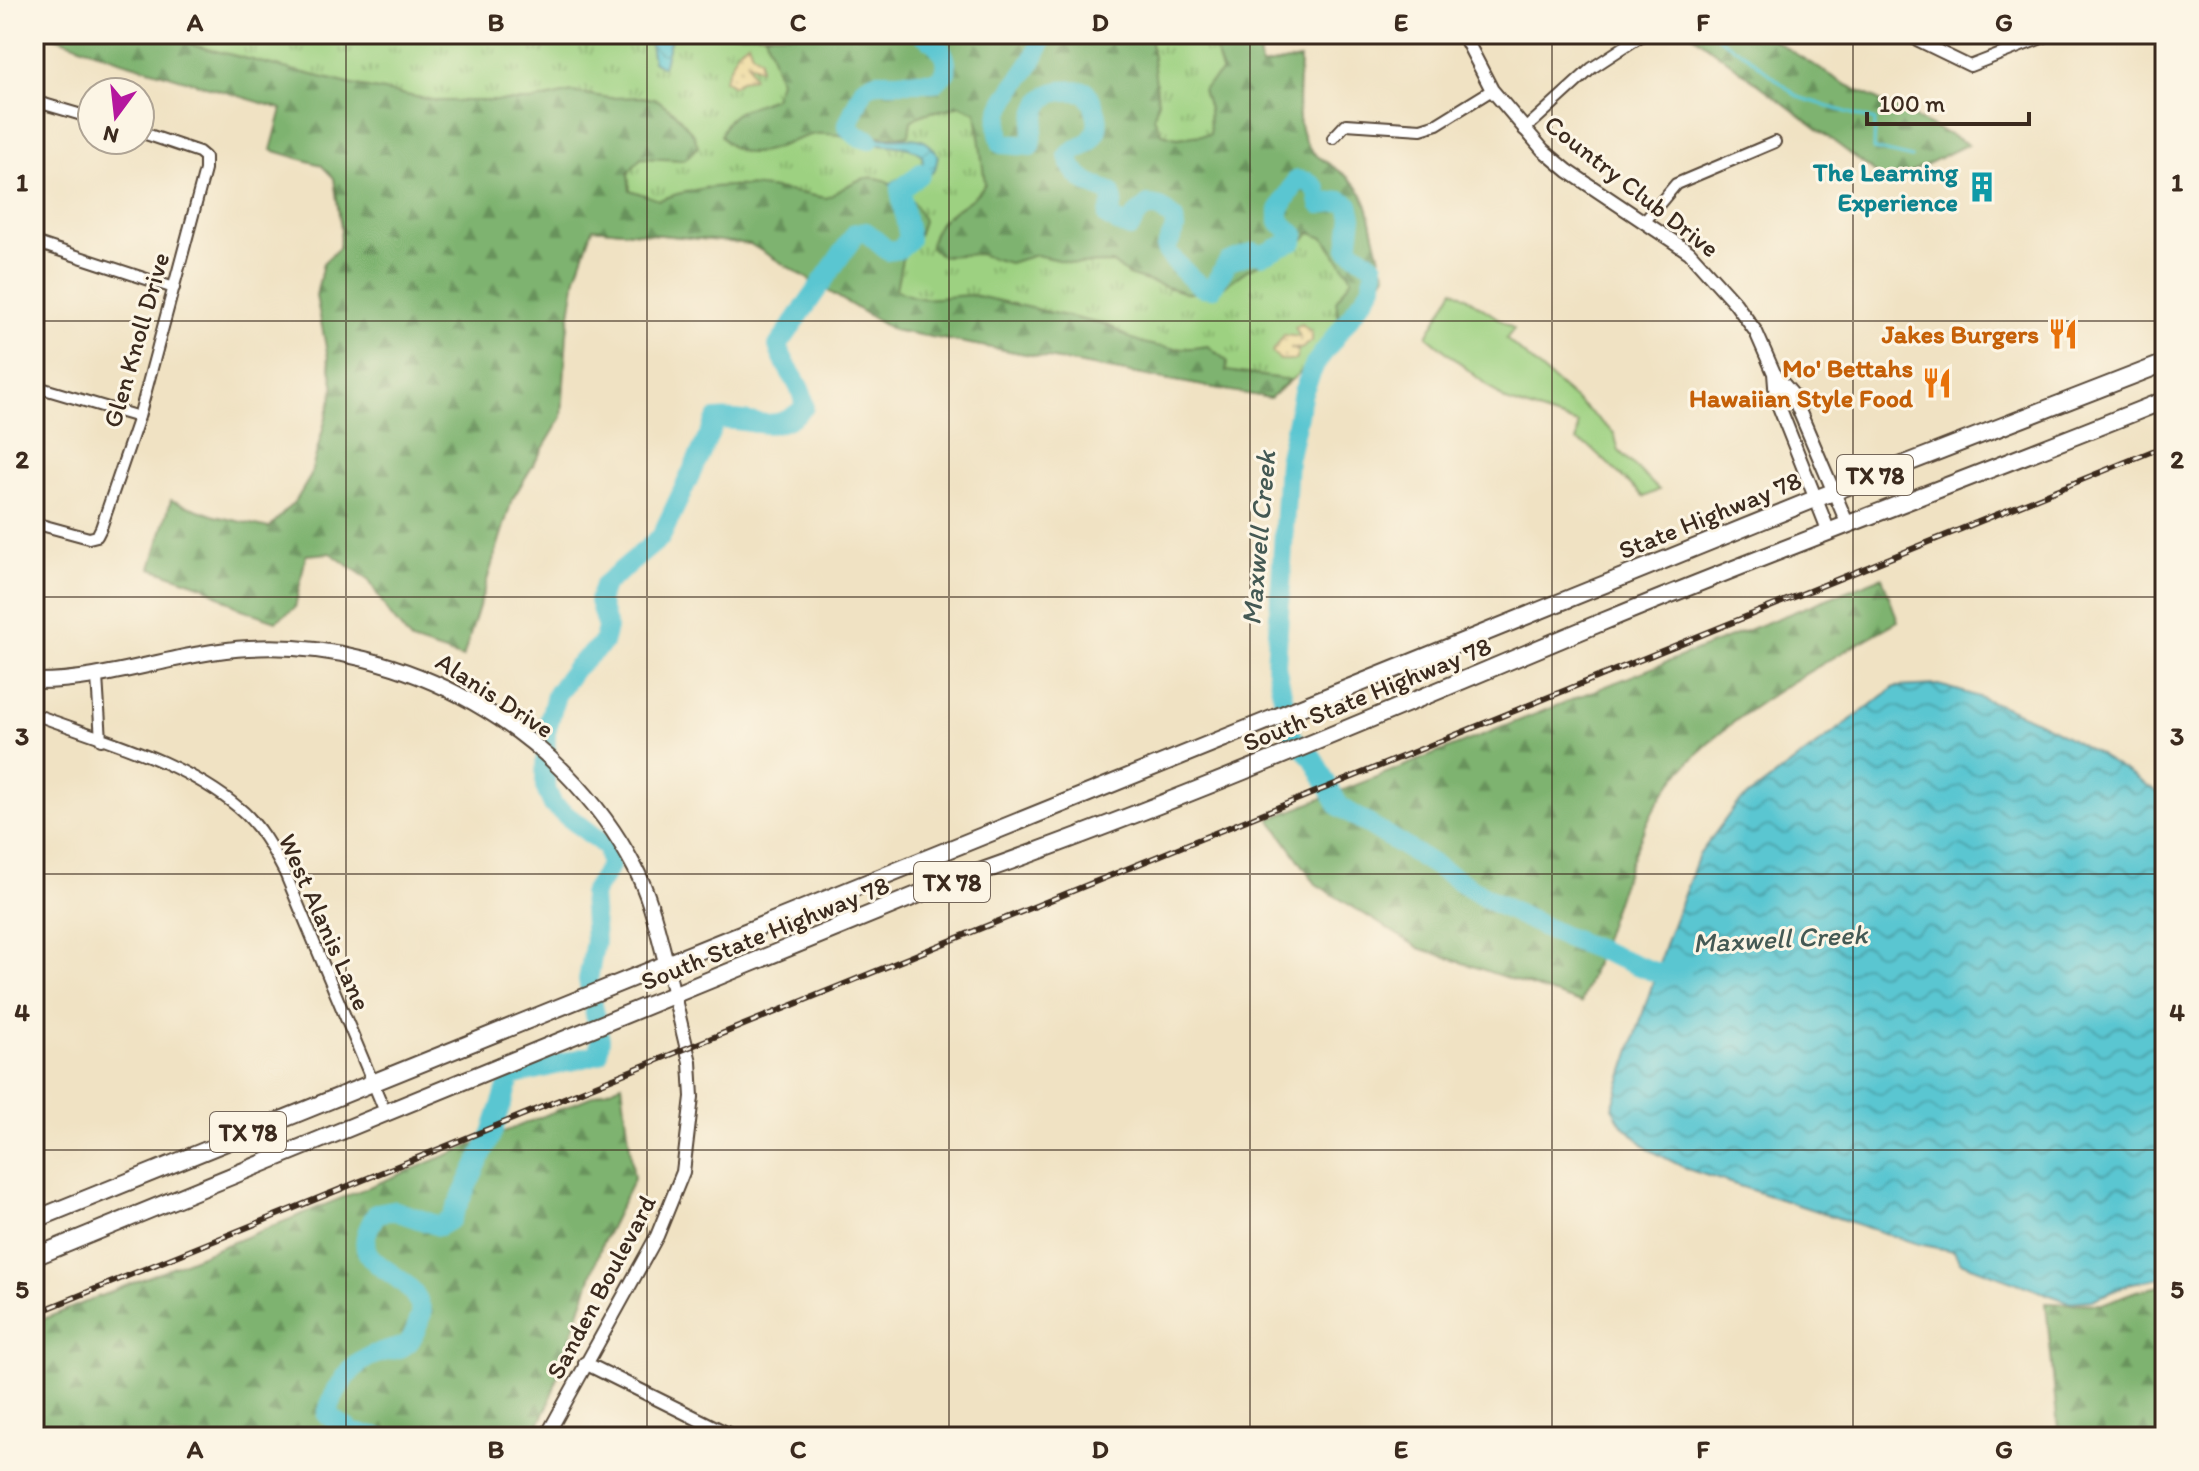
<svg xmlns="http://www.w3.org/2000/svg" width="2199" height="1471" font-family="Itim,sans-serif">
<style>
.grass{fill:url(#grass-tufts);stroke:#6c7e50;stroke-width:2}
.forest{fill:url(#forest-firs);stroke:#5c6e46;stroke-width:2}
.sand{fill:url(#sand-dots);stroke:#94825e;stroke-width:2}
.park{fill:#9dd181;stroke:#6c7e50;stroke-width:2}
.water{fill:url(#water-waves);stroke:#4a7878;stroke-width:2}
.lines{fill:none;stroke-linecap:round;stroke-linejoin:round}
.stream{stroke:#5ac6d1;stroke-width:3}
.river{stroke:#5ac6d1;stroke-width:20}
.minor-casing{stroke:#564637;stroke-width:14}
.tertiary-casing{stroke:#564637;stroke-width:16}
.secondary-casing{stroke:#564637;stroke-width:18}
.primary-casing{stroke:#564637;stroke-width:20}
.minor{stroke:#fff;stroke-width:10}
.tertiary{stroke:#fff;stroke-width:12}
.secondary{stroke:#fff;stroke-width:14}
.primary{stroke:#fff;stroke-width:16}
.rail-casing{stroke:#3b2a1e;stroke-width:6}
.rail{stroke:#fcf5e5;stroke-width:3;stroke-dasharray:9;stroke-linecap:butt}
.grid{fill:none;stroke:#3b2a1e;stroke-width:2;stroke-opacity:0.55}
.labels{text-anchor:middle;dominant-baseline:central;stroke-width:6;stroke-linejoin:round;paint-order:stroke}
.shield{fill:#fcf5e5;stroke:#75675a;stroke-width:2}
.shield-label{font-size:24px;font-weight:bold;fill:#3b2a1e}
.culture-label{font-size:26px;font-weight:bold;fill:#0d838f;stroke:#fcf5e5;text-anchor:end}
.street-label{font-size:26px;fill:#3b2a1e;stroke:#fcf5e5}
.food-label{font-size:26px;font-weight:bold;fill:#c56008;stroke:#fcf5e5;text-anchor:end}
.water-label{font-size:28px;font-style:italic;fill:#445954;stroke:#fcf5e5}
.neatline{fill:none;stroke:#3b2a1e;stroke-width:3}
.grid-label{font-size:26px;text-anchor:middle;font-weight:bold;fill:#3b2a1e}
</style>
<defs>
<pattern id="grass-tufts" width="24" height="20" patternUnits="userSpaceOnUse" patternTransform="scale(2)"><rect width="24" height="20" fill="#9dd181"/><path d="M3 7l-1-3M5 7V3M7 7l1-3M15 17l-1-3M17 17v-4M19 17l1-3" fill="none" stroke="#81aa69"/></pattern>
<pattern id="forest-firs" width="22" height="20" patternUnits="userSpaceOnUse" patternTransform="scale(2)"><rect width="22" height="20" fill="#7eb36f"/><path d="M5 1l3.5 6h-7zM16 11l3.5 6h-7z" fill="#68925b"/></pattern>
<pattern id="sand-dots" width="8" height="8" patternUnits="userSpaceOnUse" patternTransform="scale(2)"><rect width="8" height="8" fill="#eeda9e"/><path d="M2 2h.1M6 6h.1" fill="none" stroke="#cdbb88" stroke-width="1.8" stroke-linecap="round"/></pattern>
<pattern id="water-waves" width="16" height="10" patternUnits="userSpaceOnUse" patternTransform="scale(2)"><rect width="16" height="10" fill="#5ac6d1"/><path d="M0 5q4-4 8 0t8 0" fill="none" stroke="#4ca1a9"/></pattern>
</defs>
<rect width="100%" height="100%" fill="#fcf5e5"/>
<filter id="ink" filterUnits="userSpaceOnUse"><feTurbulence type="fractalNoise" baseFrequency=".0125" numOctaves="2"/><feDisplacementMap in="SourceGraphic" scale="16" xChannelSelector="R" yChannelSelector="G"/><feConvolveMatrix kernelMatrix="1 2 1 2 8 2 1 2 1" color-interpolation-filters="sRGB"/></filter>
<filter id="wash" filterUnits="userSpaceOnUse"><feTurbulence type="fractalNoise" baseFrequency=".006" numOctaves="4" result="noise"/><feDisplacementMap in="SourceGraphic" scale="32" xChannelSelector="R" yChannelSelector="G"/><feGaussianBlur stdDeviation="1.8" result="paint"/><feColorMatrix in="noise" values="0 0 0 0 0 0 0 0 0 0 0 0 0 0 0 0 0 1.4 0 .05"/><feComposite in="paint" operator="in"/></filter>
<g filter="url(#wash)">
<rect width="100%" height="100%" fill="#f0e2c3"/>
<path class="grass" d="M47,34H1257L1261,66L1300,59C1299,87 1291,135 1316,155C1333,168 1353,176 1363,196C1374,220 1374,249 1386,274L1353,327L1270,398L893,330L750,244L593,228L269,103L122,61Z"/>
<path class="forest" d="M47,34H172L196,46L357,86L438,101H531L572,92L610,98L643,97L658,100L676,114L694,135L698,147L684,160L641,158L628,173L630,190L659,200C721,177 763,186 826,198C837,193 848,184 859,180C886,169 916,199 923,221L916,242L902,259L896,289C923,306 944,295 973,295L1110,326C1137,347 1175,352 1208,346L1227,361L1226,371L1290,380L1270,398L893,330L750,244L593,228L576,277L567,333L562,417L512,500L463,658L411,641L390,615L368,579L330,553L306,555L295,608L276,621L239,608L203,586L151,568L171,500L215,516L269,528L297,499L310,477L334,388L316,296L323,263L339,248L341,229L334,178L321,165L271,150L282,109L122,61Z
M765,34H1150L1158,101L1154,117L1162,134L1177,138L1210,134L1209,109L1203,89L1222,71L1211,34H1257L1261,66L1300,59C1299,87 1291,135 1316,155C1333,168 1353,176 1363,196C1374,220 1374,249 1386,274L1353,327L1339,321L1336,301L1352,278L1324,238L1311,233L1297,246L1247,270L1216,292L1186,293L1128,275L1113,263L1076,264L1036,255L1009,263L978,254L942,256L930,248C936,208 965,213 985,184L976,112L959,105C941,113 927,109 911,121L909,135C885,140 870,135 848,126L841,135C833,135 823,133 815,134C781,141 747,172 721,136C726,110 752,107 774,98L780,81Z
M1692,34H1764L1841,82L1968,144L1889,183Z
M1882,577L1898,621C1812,671 1688,730 1646,825C1620,882 1603,944 1581,1003L1419,948L1316,884L1270,819Z
M622,1084L634,1179L602,1244L548,1406L533,1437H34V1323Z
M2165,1285V1437H2054L2058,1429L2046,1303L2102,1304L2136,1291Z"/>
<path class="sand" d="M748,42L752,53L760,59V69L748,63L753,78L741,80L734,86L724,80L738,50Z
M1302,324L1312,333V341L1301,349L1290,348L1298,351L1296,360H1280L1272,352L1284,335L1300,337L1295,327Z"/>
<path class="park" d="M1454,289L1514,329L1506,339L1614,433L1619,451L1659,490L1644,497L1590,447L1577,441L1578,424L1506,401L1427,336Z"/>
<path class="water" d="M648,34H672L663,67L653,61Z
M847,126C857,130 869,136 879,138C903,141 924,129 938,156L935,170L907,194L890,184L923,165L922,155C902,139 869,150 841,135Z
M1938,685C2023,706 2092,749 2165,797V1277L2132,1283L2092,1300L2069,1302L1960,1262L1954,1251L1918,1244L1687,1169L1648,1149L1621,1123L1612,1108L1668,936L1699,855L1736,805L1895,687Z"/>
<g class="lines">
<path class="stream" d="M1712,34L1748,56L1798,97L1875,121L1874,149L1912,158"/>
<path class="river" d="M1042,34C1037,77 984,98 1002,144L1031,146C1036,104 1038,85 1086,92C1096,106 1104,127 1090,141C1084,147 1075,149 1068,156C1073,180 1092,184 1110,192L1113,201L1108,217L1130,228L1135,217L1148,205L1160,208L1174,219L1175,229L1166,249C1169,257 1194,282 1202,287L1212,288L1228,262L1254,252L1262,255L1293,241L1295,235L1279,221V210L1297,180L1308,182L1317,189L1320,204L1342,201L1349,205L1352,217L1348,248L1374,266L1373,285L1366,296L1315,364L1303,392L1288,461L1276,666L1292,737L1313,758L1339,806L1495,903L1563,936L1657,973L1682,971
M869,140L857,136L847,126L864,88L876,82H936L946,72C948,52 938,45 923,34
M378,1437L354,1433L327,1415C333,1390 353,1360 379,1353C390,1349 399,1351 409,1342C415,1335 418,1322 422,1313C411,1261 337,1273 377,1213L393,1210L439,1226L451,1219L492,1133L511,1076L598,1054L600,1039L588,980L595,941L592,894L610,866L607,847L553,805L545,787L546,733L556,695L575,668L603,643L607,628L599,601L604,585L661,537L716,420C751,416 775,438 804,407C804,384 785,371 778,346L856,233L866,232L888,251L900,249L909,239L900,190L921,173"/>
</g>
</g>
<g filter="url(#ink)">
<g class="lines">
<g class="minor-casing">
<path id="minor" d="M1904,34L1970,66L2052,34
M34,101L92,118
M1524,130L1592,68L1644,34
M1333,138L1346,124L1421,129L1437,124L1492,90
M1645,221L1676,184L1775,142
M34,242L174,288
M34,386L139,417
M34,523L89,538L97,536L101,528L139,417L205,170V157L199,152L140,132
M97,677L101,740
M34,714C103,740 182,760 239,808C259,824 273,850 285,873L386,1114"/>
</g>
<g class="tertiary-casing">
<path id="tertiary" d="M1463,34L1492,90L1543,150L1568,171L1689,252L1735,303L1756,332L1774,373L1776,399L1829,532
M1774,373L1792,394L1848,525
M585,1363L734,1437
M546,1437L657,1236L683,1172L692,1097L690,1062L667,966"/>
</g>
<g class="secondary-casing">
<path id="secondary" d="M34,681C108,682 176,652 249,648C404,639 563,729 635,868C651,898 658,933 667,966"/>
</g>
<g class="primary-casing">
<path id="primary" d="M34,1220L1815,499L2165,363
M34,1257L934,888C1161,810 1381,714 1602,622C1788,545 1978,476 2165,400"/>
</g>
<use href="#minor" class="minor"/>
<use href="#tertiary" class="tertiary"/>
<use href="#secondary" class="secondary"/>
<use href="#primary" class="primary"/>
<g class="rail-casing">
<path id="rail" d="M34,1314L2165,446"/>
</g>
<use href="#rail" class="rail"/>
</g>
</g>
<path class="grid" d="M346,34V1437M647,34V1437M949,34V1437M1250,34V1437M1552,34V1437M1853,34V1437M34,321H2165M34,597H2165M34,874H2165M34,1150H2165"/>
<defs>
<g id="building-bare" transform="scale(2.4)"><path d="M-4-6H4V6H1V3H-1V6H-4ZM-2.5-4.3h1.7v1.8h-1.7ZM.8-4.3h1.7v1.8H.8ZM-2.5-1h1.7V.8h-1.7ZM.8-1h1.7V.8H.8Z" fill="#0f9aa8" stroke="#fcf5e5" stroke-width="2.5" paint-order="stroke"/></g>
<g id="restaurant-bare" transform="scale(2.4)"><path d="M-5-6h1v4h1v-4h1v4h1v-4h1v5L-1.5 .5V6h-2V.5L-5-1ZM5-6V6H3V1.5H1.5Q1.5-4 5-6Z" fill="#e8710a" stroke="#fcf5e5" stroke-width="2.5" paint-order="stroke"/></g>
</defs>
<g fill-rule="evenodd">
<use href="#building-bare" x="1982" y="187"/>
<use href="#restaurant-bare" x="2063" y="334"/>
<use href="#restaurant-bare" x="1937" y="383"/>
</g>
<g class="labels">
<g class="shield">
<rect x="1837" y="455" width="76" height="40" rx="6"/>
<rect x="914" y="862" width="76" height="40" rx="6"/>
<rect x="210" y="1112" width="76" height="40" rx="6"/>
</g>
<g class="shield-label">
<text x="1875" y="475">TX 78</text>
<text x="952" y="882">TX 78</text>
<text x="248" y="1132">TX 78</text>
</g>
<g class="culture-label">
<text x="1958" y="172">The Learning<tspan x="1958" dy="30">Experience</tspan></text>
</g>
<g class="street-label">
<text transform="translate(1632 186) rotate(38)">Country Club Drive</text>
<text transform="translate(136 340) rotate(-74)">Glen Knoll Drive</text>
<text transform="translate(1710 515) rotate(-22)">State Highway 78</text>
<text transform="translate(1367 694) rotate(-22)">South State Highway 78</text>
<text transform="translate(495 695) rotate(33)">Alanis Drive</text>
<text transform="translate(325 922) rotate(66)">West Alanis Lane</text>
<text transform="translate(765 933) rotate(-22)">South State Highway 78</text>
<text transform="translate(601 1287) rotate(-62)">Sanden Boulevard</text>
</g>
<g class="food-label">
<text x="2039" y="334">Jakes Burgers</text>
<text x="1913" y="368">Mo' Bettahs<tspan x="1913" dy="30">Hawaiian Style Food</tspan></text>
</g>
<g class="water-label">
<text transform="translate(1258 538) rotate(-85)">Maxwell Creek</text>
<text transform="translate(1780 938) rotate(-3)">Maxwell Creek</text>
</g>
</g>
<rect width="2199" height="1471" fill="none" stroke="#fcf5e5" stroke-width="88"/>
<g transform="translate(116 116) rotate(195)"><circle r="38" fill="#fcf5e5" stroke="#afa495" stroke-width="2"/>
<path d="M0-6L14 30L0 20L-14 30Z" fill="#b5179e"/>
<text y="-12" font-size="22" font-weight="bold" text-anchor="middle" fill="#3b2a1e">N</text>
</g>
<path d="M1867 112v12h162v-12" fill="none" stroke="#3b2a1e" stroke-width="4"/>
<text x="1879" y="112" font-size="24" fill="#3b2a1e" stroke="#fcf5e5" stroke-width="6" paint-order="stroke">100 m</text>
<rect x="44" y="44" width="2111" height="1383" class="neatline"/>
<g class="grid-label">
<text x="195" y="31">A</text>
<text x="496" y="31">B</text>
<text x="798" y="31">C</text>
<text x="1100" y="31">D</text>
<text x="1401" y="31">E</text>
<text x="1703" y="31">F</text>
<text x="2004" y="31">G</text>
<text x="22" y="191">1</text>
<text x="2177" y="191">1</text>
<text x="22" y="468">2</text>
<text x="2177" y="468">2</text>
<text x="22" y="745">3</text>
<text x="2177" y="745">3</text>
<text x="22" y="1021">4</text>
<text x="2177" y="1021">4</text>
<text x="22" y="1298">5</text>
<text x="2177" y="1298">5</text>
<text x="195" y="1458">A</text>
<text x="496" y="1458">B</text>
<text x="798" y="1458">C</text>
<text x="1100" y="1458">D</text>
<text x="1401" y="1458">E</text>
<text x="1703" y="1458">F</text>
<text x="2004" y="1458">G</text>
</g>
</svg>
